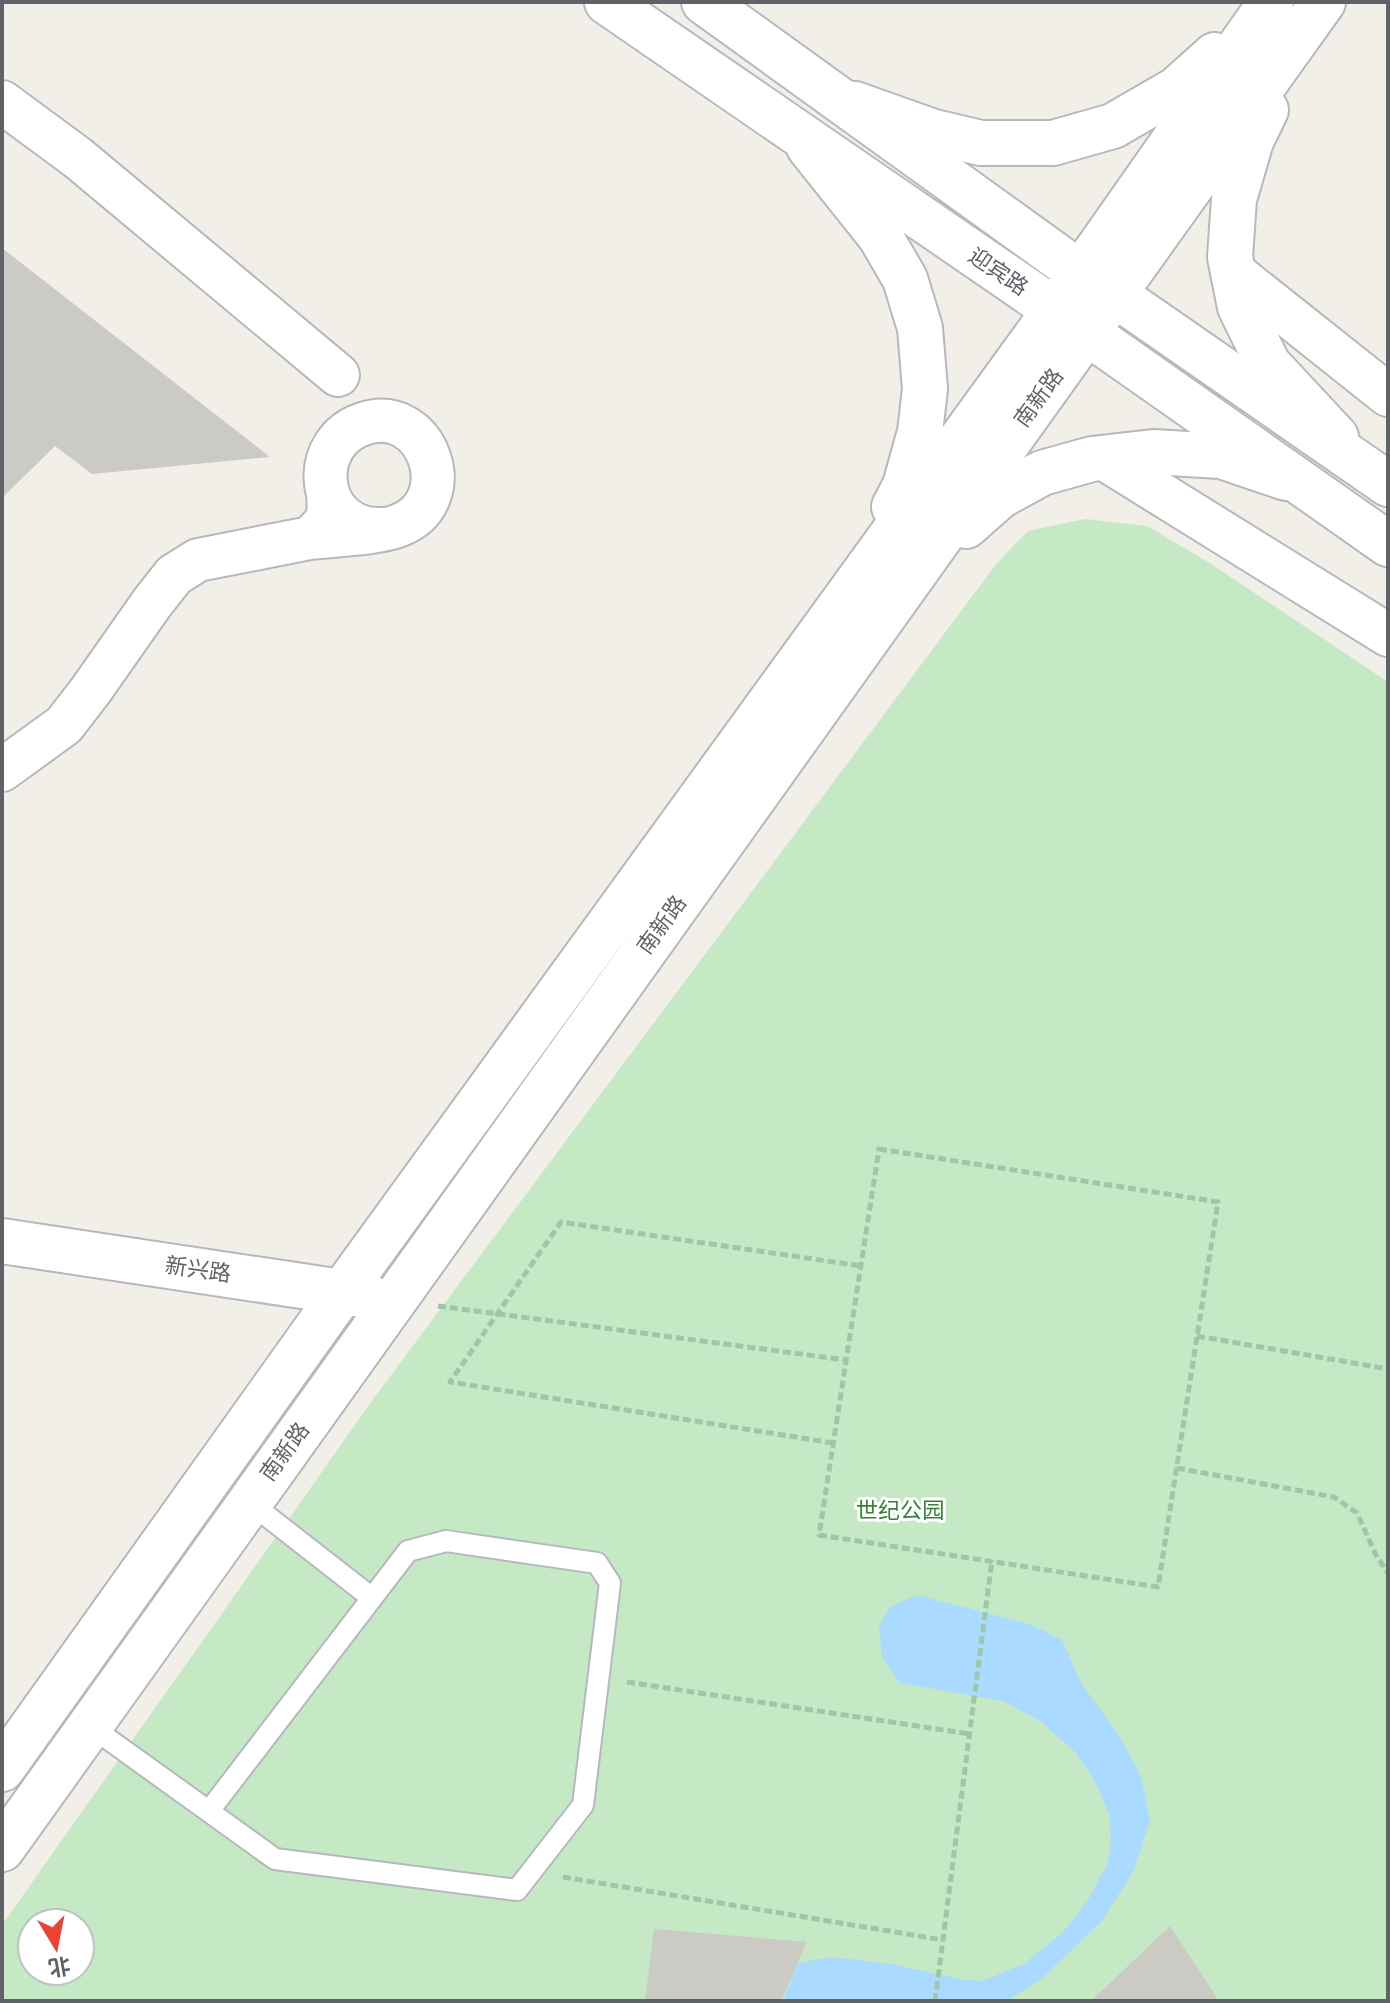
<svg xmlns="http://www.w3.org/2000/svg" width="1390" height="2003" font-family="'Varela Round','Noto Sans SC',sans-serif">
<style>
.green{fill:#c5e8c5;fill-rule:evenodd}
.water{fill:#aadaff}
.building{fill:#cccac5}
.lines{fill:none;stroke-linecap:round;stroke-linejoin:round}
.service-casing{stroke:#b5b8bc;stroke-width:24}
.minor-casing{stroke:#b5b8bc;stroke-width:46}
.tertiary-casing{stroke:#b5b8bc;stroke-width:48}
.secondary-casing{stroke:#b6babf;stroke-width:48}
.path{stroke:#9cc7a9;stroke-width:5;stroke-dasharray:8 4;stroke-linecap:butt}
.service{stroke:#fff;stroke-width:20}
.minor{stroke:#fff;stroke-width:42}
.tertiary{stroke:#fff;stroke-width:44}
.secondary{stroke:#fff;stroke-width:44}
.labels{text-anchor:middle;dominant-baseline:central;stroke-width:6;stroke-linejoin:round;paint-order:stroke}
.street-label{font-size:22px;fill:#5f6368;stroke:#fff}
.park-label{font-size:22px;fill:#348238;stroke:#fff}
</style>
<rect width="100%" height="100%" fill="#f1efe8"/>
<path class="green" d="M1085,519L1147,526L1208,562L1388,682V2001H2V1925L374,1398L997,563L1028,531ZM32,1923H80V1971H32Z"/>
<path class="water" d="M917,1595L1032,1625L1062,1640L1081,1683L1116,1731L1141,1776L1150,1820L1133,1872L1101,1922L1040,1980L1006,2001H783L798,1963L832,1957L892,1964L964,1980L983,1981L1025,1963L1062,1933L1088,1900L1108,1862L1111,1838L1109,1814L1095,1781L1075,1752L1040,1721L1003,1701L900,1683L882,1656L879,1627L890,1607Z"/>
<path class="building" d="M2,248L270,457L92,474L55,446L2,498Z
M1170,1926L1219,2001H1091Z
M654,1929L807,1942L781,2001H645Z"/>
<g class="lines">
<g class="service-casing">
<path id="service" d="M249,1502L372,1598
M90,1726L275,1859L517,1890L583,1805L610,1583L597,1563L446,1541L408,1551L209,1811"/>
</g>
<g class="minor-casing">
<path id="minor" d="M2,102L78,158L338,375
M1232,271L1388,395
M1103,458L1388,635
M328,494C330,519 327,522 310,538C334,535 379,534 400,525C463,499 426,402 363,424C312,441 313,515 366,528C372,529 379,529 384,529
M2,770L64,725L91,690L152,603L174,575L198,560L310,538"/>
</g>
<g class="tertiary-casing">
<path id="tertiary" d="M855,104L934,132L981,143H1053L1113,126L1177,89L1215,55
M1266,110L1251,141L1234,199L1230,257L1240,307L1268,364L1336,437
M809,147L880,236L905,279L920,328L925,389L920,432L905,486L894,507
M966,526L1000,496L1042,473L1092,459L1153,452L1221,456L1286,478
M2,1241L368,1296
M2,1769L343,1291L1055,310L1271,2
M2,1849L1323,2"/>
</g>
<g class="secondary-casing">
<path id="secondary" d="M607,2L1055,310L1388,544
M704,2L1080,273L1114,294L1388,484"/>
</g>
<path class="path" d="M879,1149L1218,1202L1158,1587L819,1535Z
M438,1306L846,1360
M1197,1336L1388,1369
M833,1443L450,1382L561,1222L861,1266
M1177,1468L1334,1497L1357,1513L1376,1555L1388,1573
M627,1682L970,1734
M563,1877L943,1940
M935,2001L992,1560"/>
<use href="#service" class="service"/>
<use href="#minor" class="minor"/>
<use href="#tertiary" class="tertiary"/>
<use href="#secondary" class="secondary"/>
</g>
<g class="labels">
<g class="street-label">
<text transform="translate(998 272) rotate(34)">迎宾路</text>
<text transform="translate(1039 398) rotate(-54)">南新路</text>
<text transform="translate(662 925) rotate(-54)">南新路</text>
<text transform="translate(198 1270) rotate(8)">新兴路</text>
<text transform="translate(285 1452) rotate(-54)">南新路</text>
</g>
<g class="park-label">
<text x="900" y="1511">世纪公园</text>
</g>
</g>
<rect width="1390" height="2003" fill="none" stroke="#5f6368" stroke-width="8"/>
<g transform="translate(56 1947) rotate(170)"><circle r="38" fill="#ffffff" stroke="#bfc1c3" stroke-width="2"/>
<path d="M0-6L14 30L0 20L-14 30Z" fill="#ea4335"/>
<text y="-12" font-size="22" font-weight="bold" text-anchor="middle" fill="#5f6368">北</text>
</g>
</svg>
